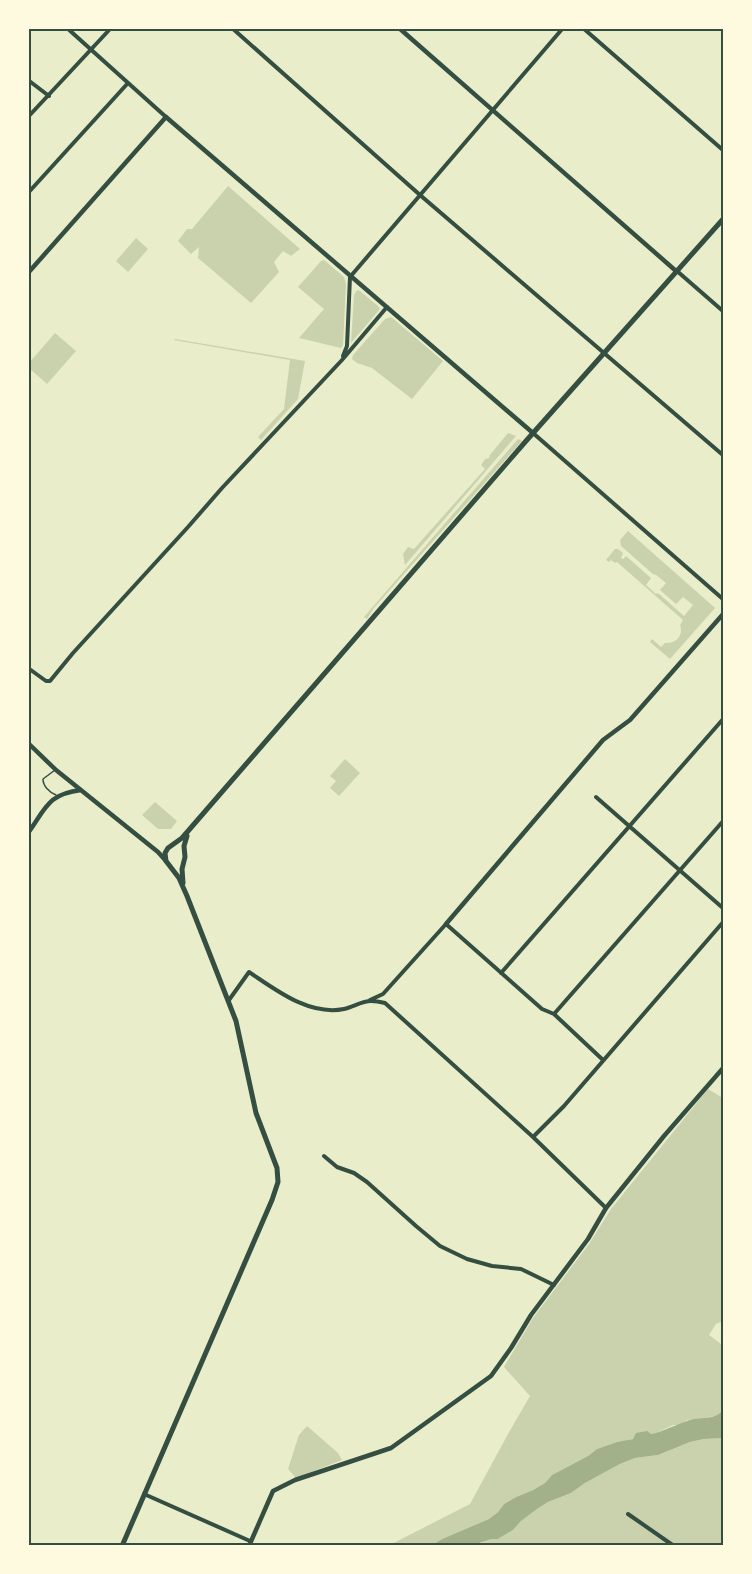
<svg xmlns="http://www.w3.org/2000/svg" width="752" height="1574" font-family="'Open Sans',sans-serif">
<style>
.green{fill:#cad2ad}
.water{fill:#a3b18a}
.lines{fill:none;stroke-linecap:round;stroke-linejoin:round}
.service{stroke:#344e41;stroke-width:1.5}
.minor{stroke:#344e41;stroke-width:4}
.tertiary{stroke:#344e41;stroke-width:4.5}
.secondary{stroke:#344e41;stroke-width:5}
.neatline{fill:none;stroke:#344e41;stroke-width:2}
</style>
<rect width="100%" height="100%" fill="#e9edc9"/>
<path class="green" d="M228,186L300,249L291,256L283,251L274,262L279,272L251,303L198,258L199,247L191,254L178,241L187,229H192Z
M136,238L148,249L128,272L116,261Z
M324,260L344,277L346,284L343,345L341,348L299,338L324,309L298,287L321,261Z
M357,290L360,291L378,306L380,309L351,343L354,295Z
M391,317L443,361L412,399L372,368L357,363L352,359L353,355L385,319Z
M55,333L76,351L47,384L29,368V363Z
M175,339L305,361L298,399L261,440L258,437L284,409L290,360L174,340Z
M508,433L516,436L405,565L403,554L408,547L414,549L485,469L481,465L486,458L487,459L490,457L489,456Z
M518,439L522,441L373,609L367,619L364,617Z
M628,531L715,608L670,659L650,642L652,639L661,647L665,643C676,644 684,635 680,625L683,620L617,562L615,563L611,560L609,562L606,560L615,549H618L623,553L621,558L623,559L626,556L651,578L646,585L656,594L658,593L684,616L693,605L683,597L676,604L660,590L666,583L655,574L654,575L621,546L620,540Z
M345,759L360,773L339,796L330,788L336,781L330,776Z
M155,802L177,821L171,829H158L142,815Z
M708,1089L723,1098V1321L716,1324L709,1335L721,1344L723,1333V1411L716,1416L687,1420L681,1425H673L656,1433L624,1441L617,1442L597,1449L588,1456L552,1475L545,1483L533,1490L516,1497L504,1504L498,1512L489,1519L442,1539L432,1545L388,1546L470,1504L508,1434L530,1396L504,1367L533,1318L589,1244L611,1209Z
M307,1426L338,1453L342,1460L296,1478L288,1469L299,1435Z
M723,1438V1545L473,1546L492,1539H498L513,1530L521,1521L537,1509L548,1502L571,1493L585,1483L620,1464L635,1458L658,1455L690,1442L704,1439Z"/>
<path class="water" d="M723,1411V1438L704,1439L690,1442L658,1455L635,1458L620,1464L585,1483L571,1493L548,1502L537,1509L521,1521L513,1530L498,1539H492L473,1545H432L442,1539L489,1519L498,1512L504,1504L516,1497L533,1490L545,1483L552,1475L588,1456L597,1449L617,1442L633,1439L636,1433L647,1431L651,1434C659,1433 678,1424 687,1421C695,1417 707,1419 715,1416C718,1415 721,1412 723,1411Z"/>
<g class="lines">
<path class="service" d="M55,770L43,779C43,786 49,792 56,795"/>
<path class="minor" d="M67,28L166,117
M232,28L420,195L724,456
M583,28L724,151
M28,80L49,96
M28,117L111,28
M28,193L128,83
M677,271L724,312
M343,356L347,346L350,277L563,28
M533,433L724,600
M28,668L46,681H50L73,653L188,527L222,488L342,360L387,307
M596,797L724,909
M501,973L724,718
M229,1000L249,972C276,990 309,1016 344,1009C353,1007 362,1001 371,1001C376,1001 381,1002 385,1003L533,1137L606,1208
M370,1000L383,994L446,924L542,1009L554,1014L603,1060
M554,1014L724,820
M533,1137L564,1106L724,921
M324,1156L337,1167L354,1173L367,1182L416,1226L440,1246L467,1259L492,1266L521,1269L554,1285
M144,1494L250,1541
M628,1514L674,1546"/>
<path class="tertiary" d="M399,28L676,271
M28,273L166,117L533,433
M28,743L56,770L158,852L166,861
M28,833C46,808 48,794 81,790
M446,924L603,740L630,720L724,613
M249,1546L273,1491L295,1480L391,1448L491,1376L511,1348L531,1315L588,1239L606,1208L664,1136L724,1067"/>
<path class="secondary" d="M183,883L182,869L185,857L184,846L187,836
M122,1546L272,1200L278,1182L277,1168L256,1113L236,1021L187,896L179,878L166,861L165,853L168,848L182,838L526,441L724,218"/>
</g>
<rect width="752" height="1574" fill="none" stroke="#fefae0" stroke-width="60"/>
<rect x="30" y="30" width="692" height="1514" class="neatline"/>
</svg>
